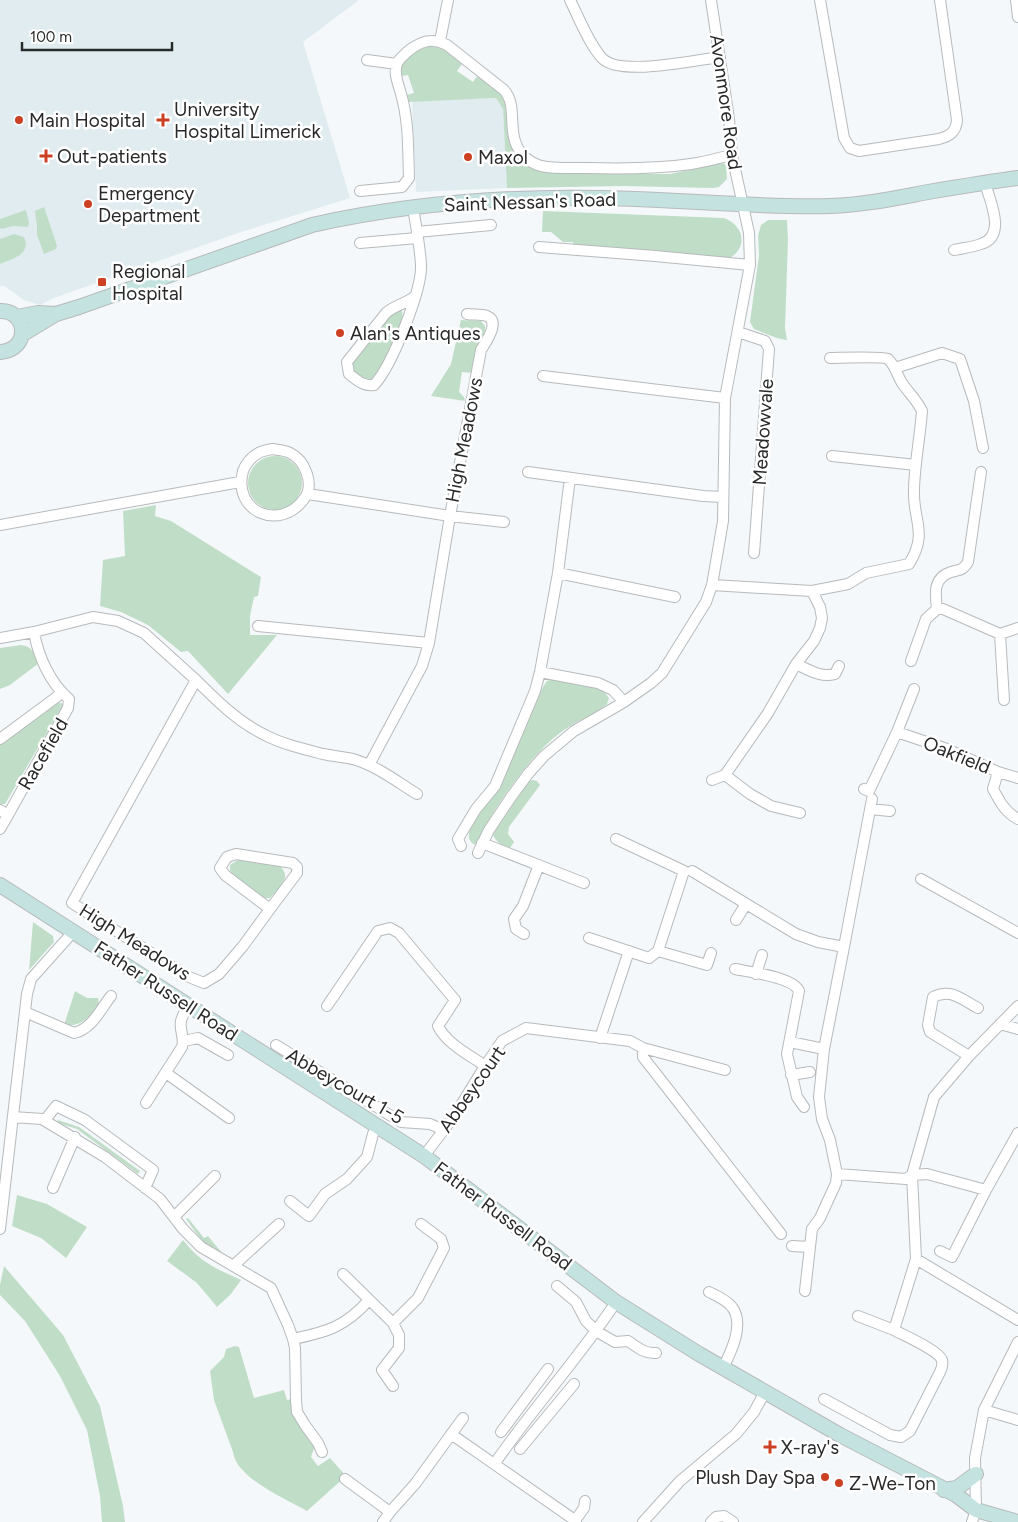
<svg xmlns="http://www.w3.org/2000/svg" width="1018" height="1522" font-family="Figtree,sans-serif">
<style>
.built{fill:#e0ecf0}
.green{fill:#c0dec7}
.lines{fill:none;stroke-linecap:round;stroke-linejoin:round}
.street-casing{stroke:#b7babc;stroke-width:12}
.secondary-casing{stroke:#b7babc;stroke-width:16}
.street{stroke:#fff;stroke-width:10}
.secondary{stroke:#c4e3e0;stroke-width:14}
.poi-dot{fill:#cc4124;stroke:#fff;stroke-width:2}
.labels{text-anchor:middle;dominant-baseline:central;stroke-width:5;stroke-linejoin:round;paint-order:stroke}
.street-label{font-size:19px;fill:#28292a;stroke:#fff}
.poi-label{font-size:19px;fill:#28292a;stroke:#fff;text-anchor:start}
</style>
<rect width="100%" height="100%" fill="#f5f8fa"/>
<path class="built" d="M0,0H359L303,42L350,198L238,233L54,298L40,305L24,300L4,286H0Z
M496,98L503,108L507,188L416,192L412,101Z"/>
<path class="green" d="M428,44L441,47L462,64L457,71L473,82L478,75L502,93L506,103L507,130L511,146L520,158L533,168L553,173L653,174H670L723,163L726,165L727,179L719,187L713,188L623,186L507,188L503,109L496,98L408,102L406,95L414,93L408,75L402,76C394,61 417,50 428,44Z
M44,207L57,246L56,249L44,254L37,235V226L35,211Z
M26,210L29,223L28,227L13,226L2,229L0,228V219Z
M543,211L724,218C743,225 749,246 730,258L573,246V242H563L551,232H542Z
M768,220H787L788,239L785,328L787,340C776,339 765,333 754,329L750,322L759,255L758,236L761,225Z
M14,234L24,237C32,254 12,259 0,264V239Z
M401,309C409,322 382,370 372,380L360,379L353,370V361L391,314Z
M461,320L481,321L485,326C486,338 480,338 476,348C474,356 474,365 473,373L462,372L459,392L464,397L465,401L431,396L451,364Z
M248 483a27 27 0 1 1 54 0a27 27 0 1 1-54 0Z
M156,505L155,516L171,521L261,577L258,596L254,597L250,616V635H277L228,694L188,651L181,652L148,625L121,612L100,606L103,560L125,556L123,511Z
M21,645C32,646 34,653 39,663L10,685L0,689V648Z
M553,679H558L602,689L609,698L607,704C594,715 578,720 564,730C532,752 494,807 477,842L475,845C455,835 489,801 497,792L543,687L547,681Z
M57,702L61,703L63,705L5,804H0V744Z
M533,780L537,781L540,785L509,827L508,834L514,842L510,848C502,846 497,843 493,835L495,831L529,781Z
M238,860L279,865C293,878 280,887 270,898H264L232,875L230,870V865Z
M33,922L53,936L54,942L29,970Z
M75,991L87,998H98L99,1005C89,1018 81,1027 64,1025Z
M58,1120L79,1127L140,1171L138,1174L77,1129L58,1123Z
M17,1195L47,1204L87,1227L66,1258L41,1238L12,1226Z
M188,1218L204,1238L208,1236L223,1254C207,1251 195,1231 186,1219Z
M183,1240C201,1263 215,1268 241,1280L231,1294L217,1307L197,1283L167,1261Z
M4,1266L63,1335L100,1406L123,1506L125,1522H102L100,1496L87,1430L60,1376L25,1321L0,1295V1285Z
M235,1346L239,1347L254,1398L284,1390L287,1400L293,1399L315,1445L311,1457L318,1466L330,1458L346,1476L307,1511C286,1499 236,1478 233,1452L214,1400L210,1371L224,1357L226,1349Z"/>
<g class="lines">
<g class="street-casing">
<path id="street" d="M570,0C578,16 590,46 602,58C619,77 695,60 720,57
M820,0L844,138L850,148L859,151L939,139C950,136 956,132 957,120L940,0
M1016,0L1018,17
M440,41L448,0
M367,60L397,64
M360,191L402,187L409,178C408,151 409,121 401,94C399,85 393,74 397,64C398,60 403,56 406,53C419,41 432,37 447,45L504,90C519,106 505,134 522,154C527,160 534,164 541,166C556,169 572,168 587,168C622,169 656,169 691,164C705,162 718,158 732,155
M413,208C416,226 420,246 421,265C422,290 392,366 374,385C364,387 357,380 349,374L347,362L386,313C395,305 405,304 414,297
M417,232L491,225
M360,243L417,238
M539,247L655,256L750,265
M954,250C963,248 973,247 981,244C1007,236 990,201 985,183
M738,332L765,341L769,349L754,553
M895,368L942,353L960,359L974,401L983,448
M543,376L725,398
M272,449C277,450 285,450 290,453C305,460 315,485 304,499C280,532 232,512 243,471C245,465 251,457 257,454C261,451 267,450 272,449Z
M832,456L916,465
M528,472L703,496L723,497
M308,494L450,516L504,522
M0,525L240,482
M558,573L675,597
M812,591L848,584L866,573L909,564C929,532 912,520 914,488C915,462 920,437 922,411C917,400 908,392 902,383C897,375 895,365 888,359C883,356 839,358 830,358
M937,609C935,593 933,578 951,572C961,569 962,571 968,562L981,472
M258,626L429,643
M1000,634L1004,700
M0,638L34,632L93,617L118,621L144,633L196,680
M911,661L926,619L937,609H943L1000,634L1018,628
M796,664C809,670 821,678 835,674L839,666
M540,672L598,683L613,690L624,702
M897,732L947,749L998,772L1018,778
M0,739L62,693
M369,765L422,666L429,643L450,516L481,350C485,343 501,322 487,316C481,314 473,315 467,314
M998,772L993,789C1000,802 1005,812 1018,819
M725,775L750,794L771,806L800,813
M712,780L725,775L768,713L796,664L814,641L820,628L822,618L820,607L812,591L712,585
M864,789L869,791L897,732L914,689
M870,809L890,811
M0,810L8,815L68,708L69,699C50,683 38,656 34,632
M0,829L8,815
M616,839L684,871L658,951
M482,843L584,883
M461,846L458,839L476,809L495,786L535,691L540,672L558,573L570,478
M478,853L489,830L511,797L528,774L544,756L574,731L624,702L651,683L662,673L706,602L712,585L723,521L725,398L750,265L749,233L732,155L729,119L711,0
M692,871L796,934L818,942L844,947L872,799
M921,879L1018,933
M270,909L297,873V867L293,863L236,854L227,857L220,868L225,875L270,909L243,946L219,974L204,983L189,977L72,903L196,680C216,700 238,722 265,735C282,744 303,749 323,754C333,756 343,757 353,759C377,766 396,781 417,794
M736,920L746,904
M524,934L516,929L514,919L523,906L539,865
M589,938L649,958L658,951L707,965L711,953
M735,969C750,972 793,977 799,991L787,1054L797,1097L804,1107
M756,974L762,955
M327,1006L378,931L390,928L399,933L455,1000L438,1026C447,1044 468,1054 485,1066
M978,1008C961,999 951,988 933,997L928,1025L930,1032L969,1056L934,1097L912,1175L927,1174L986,1190
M25,1012L74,1033C92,1029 100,1010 111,996
M1000,1024L1018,1029
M600,1038L629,951
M184,1041L198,1038L228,1055
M790,1042L824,1049L819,1097L822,1119L830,1140L837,1174L906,1179L912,1175L916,1259
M276,1045L401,1122L430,1124L444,1130
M643,1048V1057L781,1234
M824,1049L844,947
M969,1056L1018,1006
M166,1073L229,1118
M791,1075L810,1072
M146,1103L182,1047C185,1038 179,1030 181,1021C182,1016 186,1010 188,1005
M13,1117L42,1119L105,1157L160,1199L183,1229L201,1247L271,1288L288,1325L293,1339L295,1348L296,1400L297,1412L305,1425L318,1443L322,1452
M45,1120L56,1106L85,1120L153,1170L145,1188
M424,1156L455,1115L485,1066L502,1041L526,1028L630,1041L643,1048L725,1070
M53,1188L75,1137
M290,1201L309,1216L325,1194L347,1179L367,1157L373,1134L377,1126
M174,1217L215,1176
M0,1229L27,994L31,979L73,932
M792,1246L810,1247
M940,1251L952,1257L986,1190L1018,1133
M233,1266L279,1224
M343,1274L393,1323L399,1335V1348L382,1370L393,1386
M557,1286L576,1302L586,1321L596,1331L615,1342L628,1341C637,1347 645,1354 656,1353
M805,1291L812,1229L820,1218L836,1183L837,1174
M709,1292C717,1296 727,1300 732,1307C745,1324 731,1352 723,1368
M858,1316L894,1330
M393,1323L418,1298L444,1248L441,1239L421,1224
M293,1339C327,1332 345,1327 369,1300
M824,1399L890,1435L901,1437L910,1431L940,1372C942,1368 943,1364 942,1360C938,1350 905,1336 894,1330L916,1259L1018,1320
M984,1410L1018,1420
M501,1432L548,1369
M451,1434L576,1521
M520,1449L574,1384
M495,1463C533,1408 579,1358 616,1302
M345,1479L390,1512L383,1522
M390,1512L415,1484L463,1418
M574,1522L584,1508L585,1501
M643,1522L680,1481L736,1434L754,1412L765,1392
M711,1522L716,1517L724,1516L733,1522
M972,1522L976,1510L975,1458L984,1410L1018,1342"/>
</g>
<g class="secondary-casing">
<path id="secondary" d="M0,311C28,310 31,350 0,352
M17,317L38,313L56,314L79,307L312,225C406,204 504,196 601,198C678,199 754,208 831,206C864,205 896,198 928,192C958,187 988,182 1018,178
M23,334L56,314
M0,885L424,1156L616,1302L699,1354L840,1435L956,1495L976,1510L1018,1522
M944,1490L957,1488L976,1474"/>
</g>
<use href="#street" class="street"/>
<use href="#secondary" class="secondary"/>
</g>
<g class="poi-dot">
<circle cx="19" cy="120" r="5"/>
<path d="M160.5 112.5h5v5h5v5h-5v5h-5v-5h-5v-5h5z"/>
<path d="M43.5 148.5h5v5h5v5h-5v5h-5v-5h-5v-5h5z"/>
<circle cx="468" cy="157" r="5"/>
<circle cx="88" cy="204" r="5"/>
<rect x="97" y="277" width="10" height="10" rx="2.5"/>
<circle cx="340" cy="333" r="5"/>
<path d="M767.5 1439.5h5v5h5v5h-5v5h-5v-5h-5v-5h5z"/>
<circle cx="825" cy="1477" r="5"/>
<circle cx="839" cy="1483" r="5"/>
</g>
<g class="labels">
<g class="street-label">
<text transform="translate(726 102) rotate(82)">Avonmore Road</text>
<text transform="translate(530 202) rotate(-2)">Saint Nessan's Road</text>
<text transform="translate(763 432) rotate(-86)">Meadowvale</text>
<text transform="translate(464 440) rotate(-79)">High Meadows</text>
<text transform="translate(43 754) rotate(-60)">Racefield</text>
<text transform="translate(957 755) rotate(22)">Oakfield</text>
<text transform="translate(135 942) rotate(32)">High Meadows</text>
<text transform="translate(166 991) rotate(33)">Father Russell Road</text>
<text transform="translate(345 1086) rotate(30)">Abbeycourt 1-5</text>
<text transform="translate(472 1089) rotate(-55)">Abbeycourt</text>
<text transform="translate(503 1216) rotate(37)">Father Russell Road</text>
</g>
<g class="poi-label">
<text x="174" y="109">University<tspan x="174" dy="22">Hospital Limerick</tspan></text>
<text x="29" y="120">Main Hospital</text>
<text x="57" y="156">Out-patients</text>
<text x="478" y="157">Maxol</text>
<text x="98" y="193">Emergency<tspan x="98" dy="22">Department</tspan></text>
<text x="112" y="271">Regional<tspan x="112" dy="22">Hospital</tspan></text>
<text x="350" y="333">Alan's Antiques</text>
<text x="781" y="1447">X-ray's</text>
<text x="815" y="1477" text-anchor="end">Plush Day Spa</text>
<text x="849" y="1483">Z-We-Ton</text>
</g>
</g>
<path d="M22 42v8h150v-8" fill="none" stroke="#28292a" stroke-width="2.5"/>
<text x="30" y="42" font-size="15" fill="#28292a" stroke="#ffffff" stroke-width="4" paint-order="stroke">100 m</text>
</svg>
